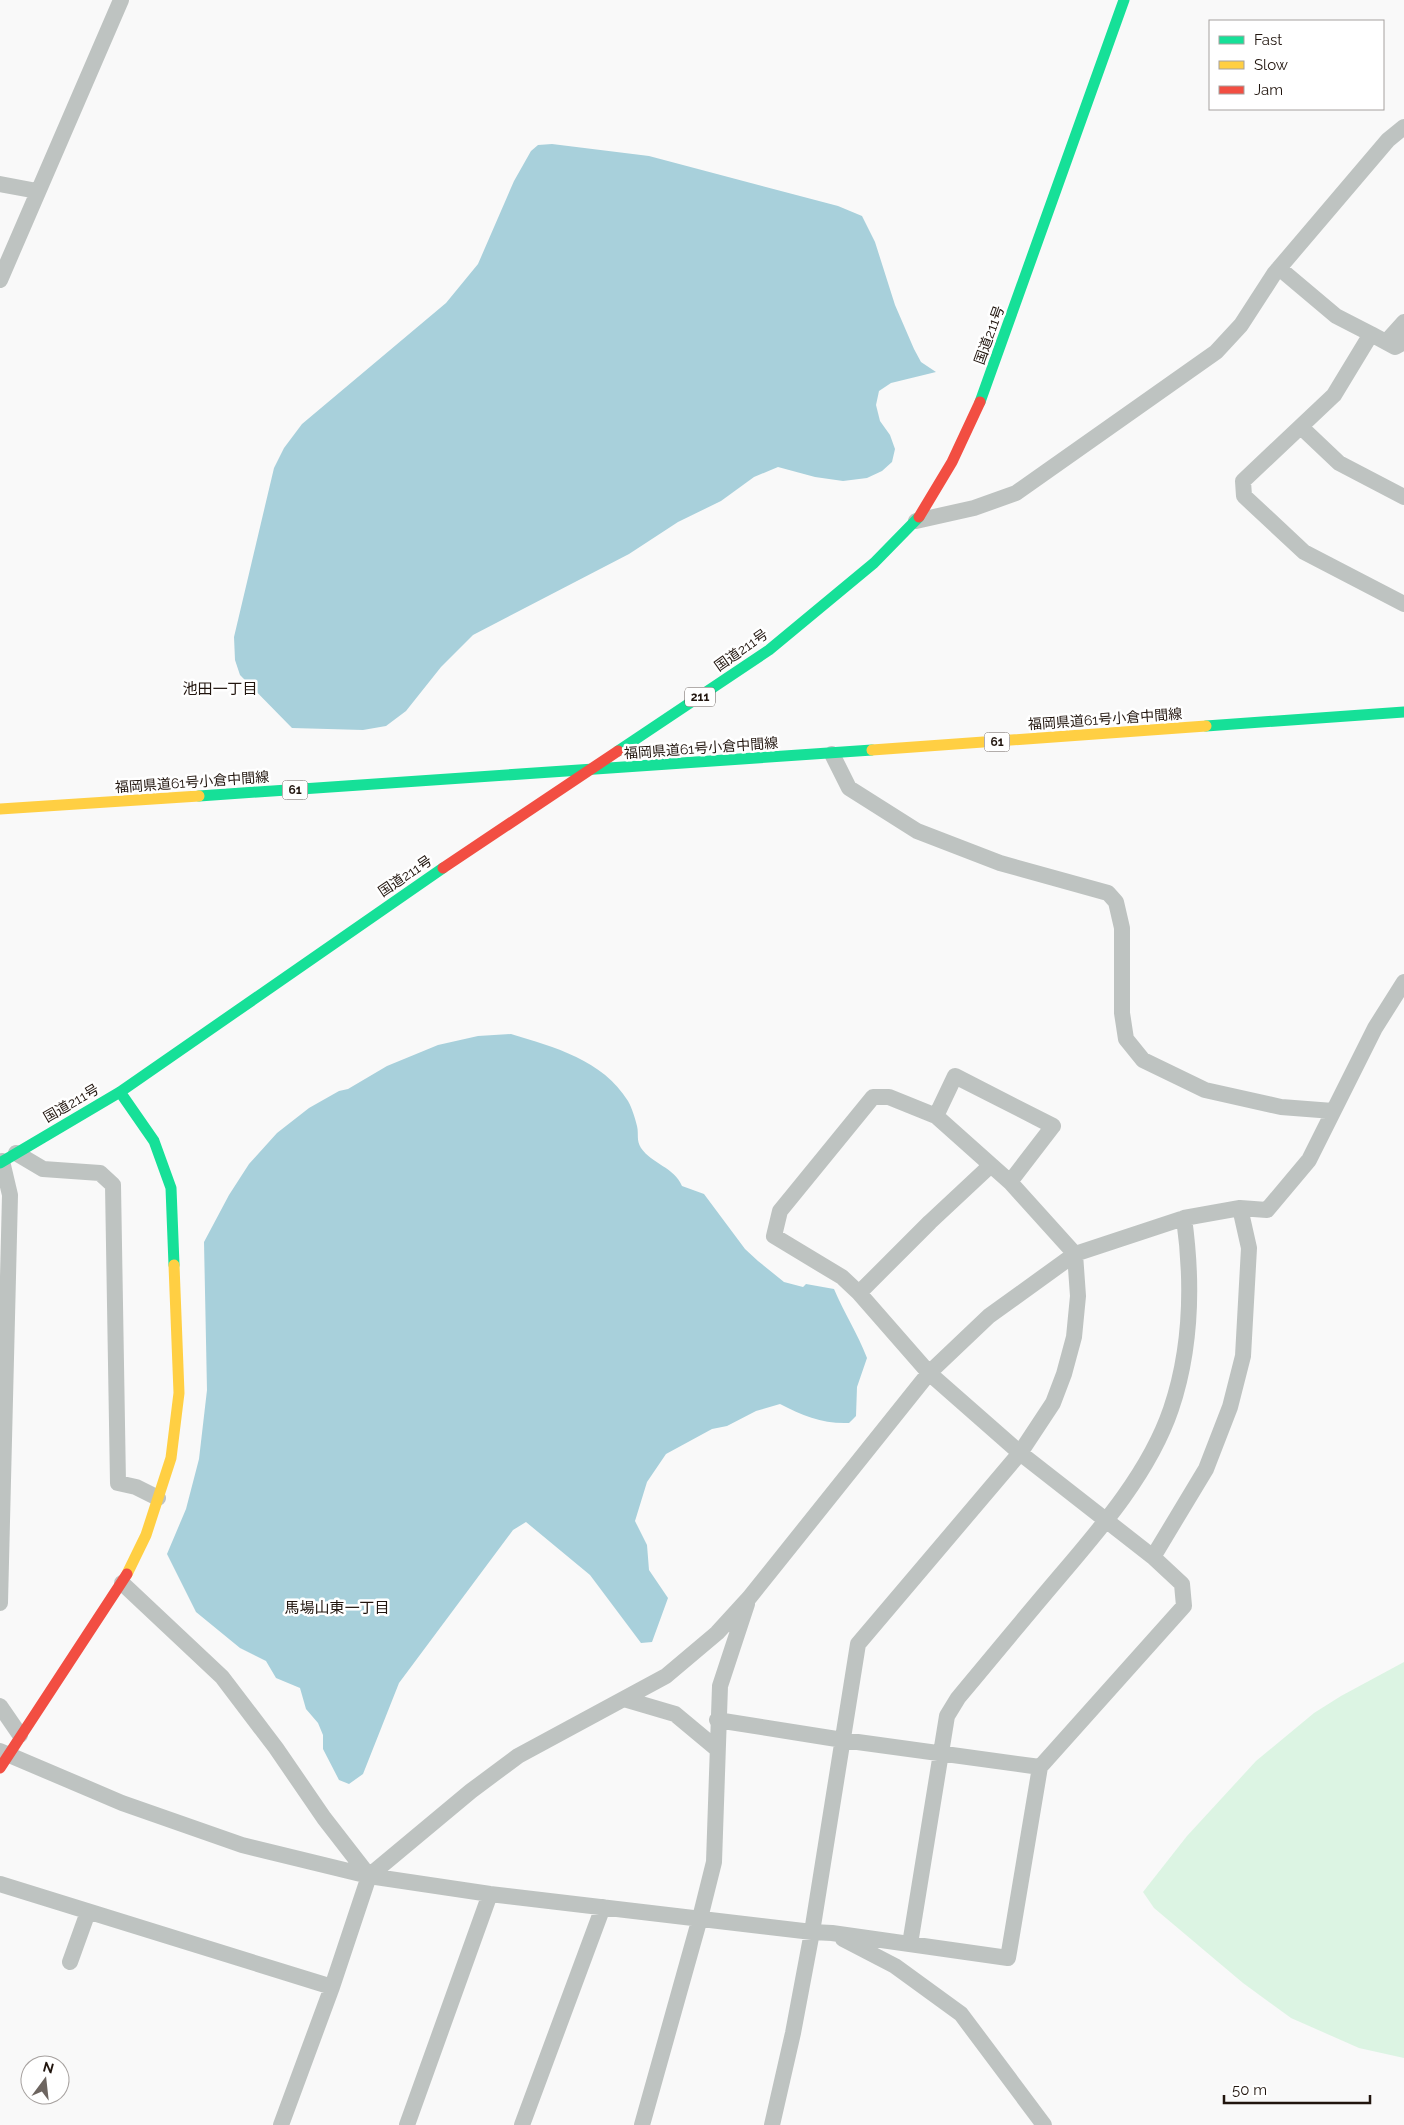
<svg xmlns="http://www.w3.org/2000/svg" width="1404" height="2125" font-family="Raleway,'Noto Sans JP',sans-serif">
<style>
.green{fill:#dcf4e3}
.water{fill:#a8d0db}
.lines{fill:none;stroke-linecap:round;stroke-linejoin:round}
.street{stroke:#bec3c1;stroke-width:16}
.fast{stroke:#16e098;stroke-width:11}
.slow{stroke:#ffcf43;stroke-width:11}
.jam{stroke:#f24e42;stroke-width:11}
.labels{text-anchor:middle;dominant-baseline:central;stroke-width:5;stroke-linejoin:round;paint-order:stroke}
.shield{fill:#fff;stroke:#645b56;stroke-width:1}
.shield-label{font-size:12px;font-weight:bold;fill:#21150e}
.street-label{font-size:14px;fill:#21150e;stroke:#fff}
.neighbourhood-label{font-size:15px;fill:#21150e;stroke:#fff}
</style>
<rect width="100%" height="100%" fill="#f9f9f9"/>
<path class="green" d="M1404,1662V2058L1359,2048L1291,2018L1243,1983L1154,1908L1143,1892L1187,1836L1256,1761L1314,1713L1341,1696Z"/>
<path class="water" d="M552,144L649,156L838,206L862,216L875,242L895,305L914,349L921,362L936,372L891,383L879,391L876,405L880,421L890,435L895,449L892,462L882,471L867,478L843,481L815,477L778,467L754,477L721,501L678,522L629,554L473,635L441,667L406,711L386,726L363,730L292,728L240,675L235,660L234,637L274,468L284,448L302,424L446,303L478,264L514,181L531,151L538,145Z
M511,1034C554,1047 603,1060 628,1101C632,1108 635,1118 637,1126C639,1134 636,1140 641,1148C652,1164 674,1167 682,1186L704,1194L745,1249L758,1261L784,1282L803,1287L806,1284L834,1289C844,1313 858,1334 867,1358L857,1387L856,1416L849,1423C823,1424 803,1416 780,1404L756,1411L727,1426L712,1429L666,1454L647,1482L635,1521L647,1545L649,1570L668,1598L652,1642L641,1643L590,1575L526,1522L513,1530L399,1683L363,1774L349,1784L339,1780L323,1749V1735L318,1723L306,1709L300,1688L276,1678L266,1661L240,1648L196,1612L167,1554L186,1509L199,1459L207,1390L204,1242L229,1195L249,1164L277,1133L309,1108L339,1091L348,1089L387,1066L438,1045L478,1036Z"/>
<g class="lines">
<path class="street" d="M0,184L37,191
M1279,268L1336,316L1371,334L1334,395L1243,481L1244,496L1304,552L1404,604
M0,280L121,0
M1371,334L1395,347L1404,342
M1386,342L1404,322
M1301,427L1339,463L1404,497
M916,521L974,508L1016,493L1216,352L1241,325L1274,274L1388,140L1404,127
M832,754L849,788L917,831L1000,863L1108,893L1116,902L1122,928V1013L1126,1039L1143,1060L1205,1090L1281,1107L1333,1111
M936,1116L955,1076L1053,1126L1010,1182
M16,1153L43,1169L100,1173L113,1185L118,1483L136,1487L158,1498
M859,1293L930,1222L991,1165
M1153,1557L1206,1469L1230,1407L1243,1356L1249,1248L1240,1208
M122,1583L222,1677L276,1748L324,1818L369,1876
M0,1603L10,1195L2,1161
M624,1699L675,1714L717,1749
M0,1706L20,1735
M717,1720L843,1740L1040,1767
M0,1751L122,1803L242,1845L369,1876L490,1894L812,1932L832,1933L1008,1958L1040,1767L1184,1606L1182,1584L1153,1557L1020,1453L929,1373L859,1293L842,1277L774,1236L780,1211L873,1097H889L936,1116L1010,1182L1075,1254L1078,1296L1074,1337L1064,1374L1053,1403L1020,1453L858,1644L812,1932L793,2033L772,2125
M0,1884L332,1987
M843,1939L895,1966L961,2014L1044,2125
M910,1944L947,1716L958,1698C992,1657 1026,1616 1060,1576C1102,1527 1150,1471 1171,1409C1192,1347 1193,1283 1184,1218
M70,1962L88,1912
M281,2125L332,1987L369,1876L471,1791L518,1756L666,1676L717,1633L749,1598L929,1373L989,1316L1075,1254L1184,1218L1240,1208L1267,1210L1309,1160L1375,1028L1404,982
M407,2125L490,1894
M522,2125L603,1907
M642,2125L700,1918L714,1862L720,1686L747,1604"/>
<path class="fast" d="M980,402L1124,0
M1206,726L1404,712
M618,751L769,650L874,563L919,517
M199,796L872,750
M120,1092L154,1141L171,1188L174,1265
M0,1163L120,1092L443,868"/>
<path class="slow" d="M872,750L1206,726
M0,809L199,796
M127,1574L146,1535L171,1458L179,1393L174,1265"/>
<path class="jam" d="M919,517L952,462L980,402
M443,868L618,751
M0,1768L127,1574"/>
</g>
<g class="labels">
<g class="shield">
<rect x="685" y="687.5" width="30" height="19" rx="4"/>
<rect x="984.5" y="732.5" width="25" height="19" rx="4"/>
<rect x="282.5" y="780.5" width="25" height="19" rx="4"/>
</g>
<g class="shield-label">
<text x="700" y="697">211</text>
<text x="997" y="742">61</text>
<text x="295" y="790">61</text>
</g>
<g class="street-label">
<text transform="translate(989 335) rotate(-70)">国道211号</text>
<text transform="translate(741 650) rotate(-35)">国道211号</text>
<text transform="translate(1105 719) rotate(-4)">福岡県道61号小倉中間線</text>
<text transform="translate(701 748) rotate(-4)">福岡県道61号小倉中間線</text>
<text transform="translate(192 782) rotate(-4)">福岡県道61号小倉中間線</text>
<text transform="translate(405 876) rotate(-34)">国道211号</text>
<text transform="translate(71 1103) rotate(-30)">国道211号</text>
</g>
<g class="neighbourhood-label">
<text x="220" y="689">池田一丁目</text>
<text x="337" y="1608">馬場山東一丁目</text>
</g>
</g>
<rect x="1209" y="20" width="175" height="90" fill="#ffffff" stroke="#a6a19f"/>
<rect x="1219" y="36" width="25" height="8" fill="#16e098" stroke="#a6a19f"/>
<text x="1254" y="45" font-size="15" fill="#21150e">Fast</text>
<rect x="1219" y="61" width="25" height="8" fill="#ffcf43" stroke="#a6a19f"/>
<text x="1254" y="70" font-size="15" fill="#21150e">Slow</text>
<rect x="1219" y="86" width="25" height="8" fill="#f24e42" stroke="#a6a19f"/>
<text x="1254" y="95" font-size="15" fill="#21150e">Jam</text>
<g transform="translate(45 2080) rotate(15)"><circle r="24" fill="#ffffff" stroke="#a6a19f"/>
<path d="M0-4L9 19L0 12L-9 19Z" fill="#6d6560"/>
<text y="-8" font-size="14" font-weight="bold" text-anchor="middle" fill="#21150e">N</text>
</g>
<path d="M1224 2095v8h146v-8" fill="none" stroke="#21150e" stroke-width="2.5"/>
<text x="1232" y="2095" font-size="15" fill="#21150e" stroke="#ffffff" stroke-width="4" paint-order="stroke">50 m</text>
</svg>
